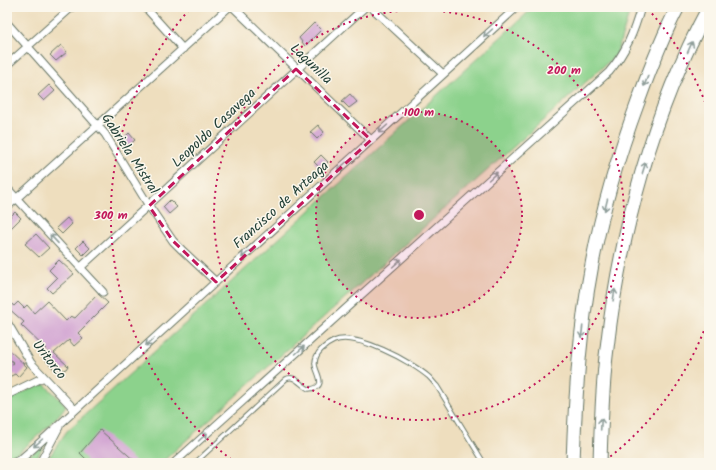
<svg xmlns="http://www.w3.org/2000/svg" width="716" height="470" font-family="Kalam,sans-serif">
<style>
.green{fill:#8cd28c;stroke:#568860}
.building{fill:#d1a3d2}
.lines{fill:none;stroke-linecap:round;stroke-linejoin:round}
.service-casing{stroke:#677564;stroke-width:5.5}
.minor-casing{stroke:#677564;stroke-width:9}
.motorway-casing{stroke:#677564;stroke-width:15}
.service{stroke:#fff;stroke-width:3.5}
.minor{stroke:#fff;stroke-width:7}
.motorway{stroke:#fff;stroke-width:13}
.oneway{stroke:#8f9e9a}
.marked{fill:none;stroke:#c2185b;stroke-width:3;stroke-dasharray:8 5;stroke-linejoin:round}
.ring{fill:none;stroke:#c2185b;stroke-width:2;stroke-dasharray:2 4}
.labels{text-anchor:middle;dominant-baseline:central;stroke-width:3;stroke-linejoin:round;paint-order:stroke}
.street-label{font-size:14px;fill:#1f3d34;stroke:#fbf7ec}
.centre{fill:#c2185b;stroke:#fbf7ec;stroke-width:2}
.ring-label{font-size:12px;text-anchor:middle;font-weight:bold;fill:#c2185b;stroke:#fbf7ec;stroke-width:3;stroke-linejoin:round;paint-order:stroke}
</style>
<rect width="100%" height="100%" fill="#fbf7ec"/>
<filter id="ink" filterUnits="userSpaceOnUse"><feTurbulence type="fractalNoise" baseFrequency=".025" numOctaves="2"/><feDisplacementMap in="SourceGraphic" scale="8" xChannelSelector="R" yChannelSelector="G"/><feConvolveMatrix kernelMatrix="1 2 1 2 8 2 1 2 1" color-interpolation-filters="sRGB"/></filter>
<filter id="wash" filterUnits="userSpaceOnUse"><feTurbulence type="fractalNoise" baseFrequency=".012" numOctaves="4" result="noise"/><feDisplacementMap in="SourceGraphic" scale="16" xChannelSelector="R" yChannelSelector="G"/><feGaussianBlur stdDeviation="0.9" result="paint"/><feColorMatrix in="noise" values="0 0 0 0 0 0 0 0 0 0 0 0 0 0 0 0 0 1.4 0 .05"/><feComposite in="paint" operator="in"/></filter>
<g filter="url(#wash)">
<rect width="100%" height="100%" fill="#eedebe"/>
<path class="green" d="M534,7H628L629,14L616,55L161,463H45L67,431Z
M43,383L66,405C62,415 26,447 16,454C13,455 10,456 7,457V400Z
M44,445L34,463H18Z"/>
<g id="blocks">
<path class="building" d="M314,23L321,30L305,46L299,38Z
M61,45L67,52L56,61L50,55Z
M49,85L55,91L44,101L38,95Z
M350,94L357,102L349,108L342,101Z
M318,125L324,132L317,139L310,132Z
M129,133L135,140L125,149L119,143Z
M321,155L328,162L321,169L314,162Z
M170,200L177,207L169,214L163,207Z
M15,212L21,218L11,228L7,224V220Z
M67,218L72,224L62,234L56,228Z
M36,234L49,248L39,257L25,244Z
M83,241L90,248L83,255L76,248Z
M59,260L74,274L52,293L47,288L57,278L49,270Z
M98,294L108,303L78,333L83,338L74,346L69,340L54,353L68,366L66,369L60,371L54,369L46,361L52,355L21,325L24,322L7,307V300L14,306L18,302L24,308L27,305L34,313L47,301L66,321L71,316L75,318Z
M7,348L27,367L18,377L15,374L7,378V367L14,363L7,357Z
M100,430L137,463H83L87,460L80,453Z"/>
</g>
</g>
<g filter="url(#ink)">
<use href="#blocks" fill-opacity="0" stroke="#677564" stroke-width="1"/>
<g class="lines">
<g class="service-casing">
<path id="service" d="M195,463L286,379C295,374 301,386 309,389C330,388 314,371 315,363C315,353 325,345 334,341C355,331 412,362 429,377C432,380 434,383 437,386L484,463"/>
</g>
<g class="minor-casing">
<path id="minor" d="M145,7L183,49
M233,7L371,140
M371,7L443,74
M7,23L105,134L149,206L173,241L182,250L216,282
M7,65L72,7
M7,188L103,292
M7,207L229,7
M81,267L365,7
M7,322L31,363L75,410
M7,395L44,377
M13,463L21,459L36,446L517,7
M40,463L59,427
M174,463L609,72C626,52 634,32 641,7"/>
</g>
<g class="motorway-casing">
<path id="motorway" d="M573,463C575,398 579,334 591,270C601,213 618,156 638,102C650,69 662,37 678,7
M600,463C601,425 602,386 607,348C620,232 653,110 709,7"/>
</g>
<use href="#service" class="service"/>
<use href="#minor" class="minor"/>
<use href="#motorway" class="motorway"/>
</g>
<defs><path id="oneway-shaft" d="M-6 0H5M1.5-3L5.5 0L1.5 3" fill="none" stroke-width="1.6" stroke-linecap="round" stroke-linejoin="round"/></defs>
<g class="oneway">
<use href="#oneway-shaft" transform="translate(488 33) rotate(138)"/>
<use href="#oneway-shaft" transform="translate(690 47) rotate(-66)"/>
<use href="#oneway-shaft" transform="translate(646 81) rotate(111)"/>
<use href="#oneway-shaft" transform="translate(383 129) rotate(138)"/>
<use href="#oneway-shaft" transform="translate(342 166) rotate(138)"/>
<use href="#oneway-shaft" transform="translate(644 168) rotate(-72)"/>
<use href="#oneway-shaft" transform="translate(493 176) rotate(-42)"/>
<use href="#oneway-shaft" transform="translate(606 205) rotate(104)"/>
<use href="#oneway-shaft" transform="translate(54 239) rotate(-133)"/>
<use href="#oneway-shaft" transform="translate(246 254) rotate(138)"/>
<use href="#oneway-shaft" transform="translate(397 263) rotate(-42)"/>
<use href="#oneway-shaft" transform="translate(614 295) rotate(-81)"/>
<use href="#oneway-shaft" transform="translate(582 332) rotate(97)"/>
<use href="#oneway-shaft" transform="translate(150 342) rotate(138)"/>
<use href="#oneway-shaft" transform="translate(300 350) rotate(-42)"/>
<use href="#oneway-shaft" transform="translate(601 424) rotate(-87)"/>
<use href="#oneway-shaft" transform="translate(203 437) rotate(-42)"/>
<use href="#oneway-shaft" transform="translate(38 443) rotate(138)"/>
</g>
</g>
<path class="marked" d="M296,69L371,140L216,282L173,241L149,206Z"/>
<circle cx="419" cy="215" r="103" fill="#c2185b" fill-opacity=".12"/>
<g class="ring">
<circle cx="419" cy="215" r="103"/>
<circle cx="419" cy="215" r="205"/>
<path d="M708 320A308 308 0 0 1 602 463M236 463A308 308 0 0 1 190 9M648 9A308 308 0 0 1 708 110"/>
</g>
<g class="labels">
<g class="street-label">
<text transform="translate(311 64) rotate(44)">Lagunilla</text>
<text transform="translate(214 128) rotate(-43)">Leopoldo Casavega</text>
<text transform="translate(130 154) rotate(57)">Gabriela Mistral</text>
<text transform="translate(281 205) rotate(-42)">Francisco de Arteaga</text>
<text transform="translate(49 360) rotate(52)">Uritorco</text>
</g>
</g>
<circle cx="419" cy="215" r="6" class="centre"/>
<g class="ring-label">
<text x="564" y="74">200 m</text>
<text x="419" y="116">100 m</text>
<text x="111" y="219">300 m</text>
</g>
<rect width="716" height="470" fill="none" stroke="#fbf7ec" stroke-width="24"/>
</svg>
